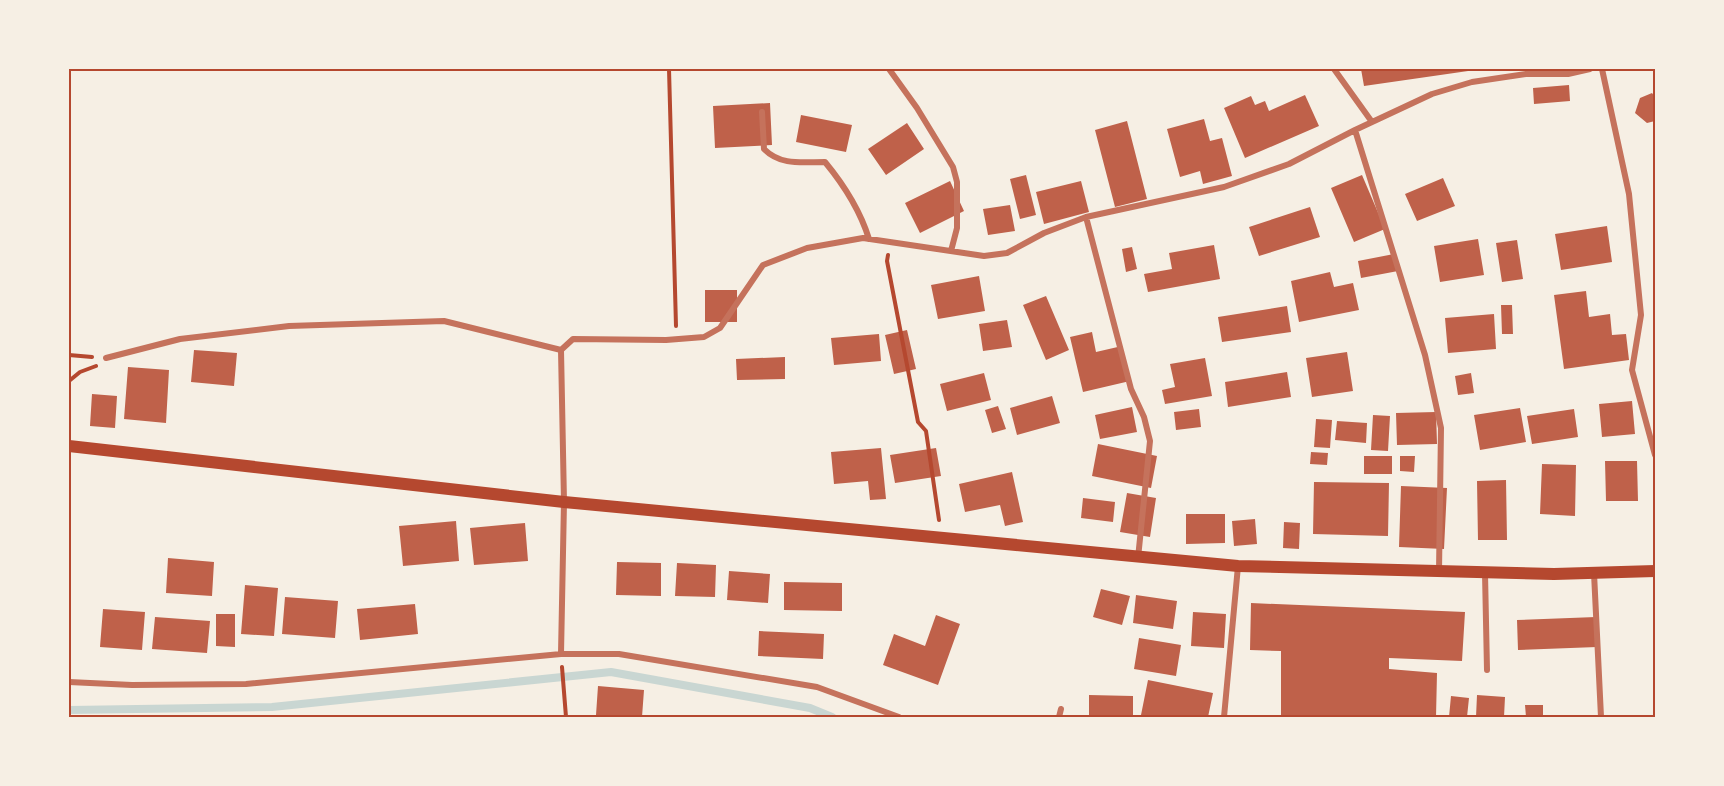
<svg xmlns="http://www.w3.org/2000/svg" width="1724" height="786" font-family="Ubuntu,sans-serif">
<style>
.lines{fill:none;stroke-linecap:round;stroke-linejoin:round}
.stream{stroke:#c9d6d2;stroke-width:8}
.building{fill:#bf614a}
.path{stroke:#b5482f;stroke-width:4}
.minor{stroke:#c5725c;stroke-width:6}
.secondary{stroke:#b5482f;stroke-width:12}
.neatline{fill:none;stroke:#b5482f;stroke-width:2}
</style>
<rect width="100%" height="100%" fill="#f6efe4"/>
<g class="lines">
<path class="stream" d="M69,710L272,707L611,672L810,708L832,717"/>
</g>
<path class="building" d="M1361,69H1475V70L1364,86Z
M1569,85L1570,101L1534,104L1533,88Z
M1652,93L1655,97V121L1647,123L1635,113L1640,98Z
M1305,95L1319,126L1245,158L1224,108L1251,96L1255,105L1265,101L1269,111Z
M770,103L772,145L715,148L713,106Z
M801,115L852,125L846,152L796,142Z
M1204,119L1210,141L1222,138L1232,176L1203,184L1200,171L1180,177L1167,129Z
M1127,121L1147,199L1115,207L1095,130Z
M907,123L924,149L886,175L868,149Z
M1026,175L1036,215L1020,219L1010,179Z
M1362,175L1385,229L1354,242L1331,188Z
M1443,178L1455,206L1417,221L1405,194Z
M950,181L964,211L920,233L905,203Z
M1081,181L1089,212L1044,224L1036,192Z
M1010,205L1015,231L988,235L983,209Z
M1310,207L1320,237L1259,256L1249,227Z
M1607,226L1612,262L1561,270L1555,234Z
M1478,239L1484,275L1440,282L1434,246Z
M1517,240L1523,279L1502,282L1496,243Z
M1214,245L1220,279L1148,292L1144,274L1172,269L1169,253Z
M1132,247L1137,269L1126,272L1122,249Z
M1394,254L1398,271L1361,278L1358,261Z
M1330,272L1334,287L1353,283L1359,310L1299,322L1291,281Z
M979,276L985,311L938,319L931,285Z
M705,290H737V322H705Z
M1586,291L1589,317L1610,314L1612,335L1626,334L1629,360L1564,369L1554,295Z
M1046,296L1069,350L1046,360L1023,305Z
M1501,305H1512L1513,334H1502Z
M1287,306L1291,332L1222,342L1218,317Z
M1494,314L1496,349L1448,353L1445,318Z
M1007,320L1012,347L983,351L979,324Z
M907,330L916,369L894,374L885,335Z
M1092,332L1096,352L1122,346L1130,381L1083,392L1070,337Z
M879,334L881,361L834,365L831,338Z
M194,350L237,353L234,386L191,382Z
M1347,352L1353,391L1312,397L1306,358Z
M785,357V379L737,380L736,359Z
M1205,358L1212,396L1165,404L1162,390L1175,387L1170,364Z
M128,367L169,370L166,423L124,419Z
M1287,372L1291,397L1228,407L1225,382Z
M984,373L991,400L947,411L940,384Z
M1471,373L1474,393L1458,395L1455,376Z
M92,394L117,396L115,428L90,426Z
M1052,396L1060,423L1017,435L1010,408Z
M1632,401L1635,434L1602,437L1599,404Z
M998,406L1006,429L992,433L985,410Z
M1132,407L1137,432L1100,439L1095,415Z
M1520,408L1526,442L1480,450L1474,415Z
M1199,409L1201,427L1176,430L1174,412Z
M1574,409L1578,437L1532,444L1527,416Z
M1436,412L1437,444L1397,445L1396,413Z
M1373,415L1390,416L1388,451L1371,450Z
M1316,419L1332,420L1330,448L1314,447Z
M1337,421L1367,423L1366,443L1335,440Z
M1098,444L1157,456L1151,488L1092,476Z
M881,448L886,499L870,500L868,481L834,484L831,452Z
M936,448L941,476L895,483L890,455Z
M1311,452L1328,453L1327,465L1310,464Z
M1364,456H1392V474H1364Z
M1400,456H1415L1414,472L1400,471Z
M1605,461H1637L1638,501H1606Z
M1542,464L1576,465L1575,516L1540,514Z
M1012,472L1023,522L1005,526L1000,505L965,512L959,484Z
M1506,480L1507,540H1478L1477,481Z
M1314,482L1389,483L1388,536L1313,534Z
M1401,486L1447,488L1444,549L1399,547Z
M1127,493L1156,498L1150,537L1120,532Z
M1083,498L1115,502L1113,522L1081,518Z
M1186,514H1225V543L1186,544Z
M1255,519L1257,544L1234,546L1232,521Z
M456,521L459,561L403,566L399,526Z
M1284,522L1300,523L1299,549L1283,548Z
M525,523L528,561L474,565L470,528Z
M168,558L214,562L212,596L166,593Z
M617,562L661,563V596L616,595Z
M677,563L716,565L715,597L675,596Z
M729,571L770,574L768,603L727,600Z
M784,582L842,583V611L784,610Z
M245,585L278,588L274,636L241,634Z
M1101,589L1130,596L1122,625L1093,617Z
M1136,595L1177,601L1173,629L1133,623Z
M285,597L338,601L335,638L282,634Z
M1251,603L1465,612L1462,661L1389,658V669L1437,673L1436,717H1281V651L1250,650Z
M415,604L418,634L360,640L357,609Z
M103,609L145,612L142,650L100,647Z
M1193,612L1226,614L1224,648L1191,646Z
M216,614H235V647L216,646Z
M936,615L960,624L938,685L883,665L894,634L925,646Z
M155,617L210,621L207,653L152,649Z
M1596,617L1597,647L1518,650L1517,620Z
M759,631L824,634L823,659L758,656Z
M1139,638L1181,645L1176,676L1134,669Z
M1148,680L1213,693L1208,717H1152L1141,715Z
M598,686L644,690L642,717L596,715Z
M1089,695L1133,696V717L1089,716Z
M1477,695L1505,697L1504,717H1476Z
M1451,696L1469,698L1467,717H1449Z
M1525,705H1543V717H1526Z"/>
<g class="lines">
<path class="path" d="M669,69L676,326
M888,255L887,261L918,422L926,431L939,520
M69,355L92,357
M69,381L80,372L96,366
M562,667L566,717"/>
<path class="minor" d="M889,69L917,108L953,167L957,182V228L951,251
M1334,69L1372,122
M1602,69L1629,194L1641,315L1632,370L1655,455
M762,112L764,149C781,166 802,162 825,162C844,185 860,210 869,239
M1355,130L1425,355L1441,428L1439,572
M1086,217L1131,389L1144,417L1150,441L1138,558
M106,358L180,339L289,326L444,321L561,350
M1485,573L1487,670
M1594,573L1601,717
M561,654L564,502L561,350L573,339L666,340L704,337L720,328L763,265L807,248L863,238L984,256L1007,253L1044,233L1086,217L1224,187L1289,164L1355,130L1432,94L1472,82L1526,74H1568L1590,69
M69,682L132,685L246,684L561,654H619L817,687L899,717
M1059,717L1061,709
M1224,717L1238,566"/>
<path class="secondary" d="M69,446L564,502L1238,566L1554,574L1655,571"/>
</g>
<rect width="1724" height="786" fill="none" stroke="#f6efe4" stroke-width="141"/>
<rect x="70" y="70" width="1584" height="646" class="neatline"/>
</svg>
